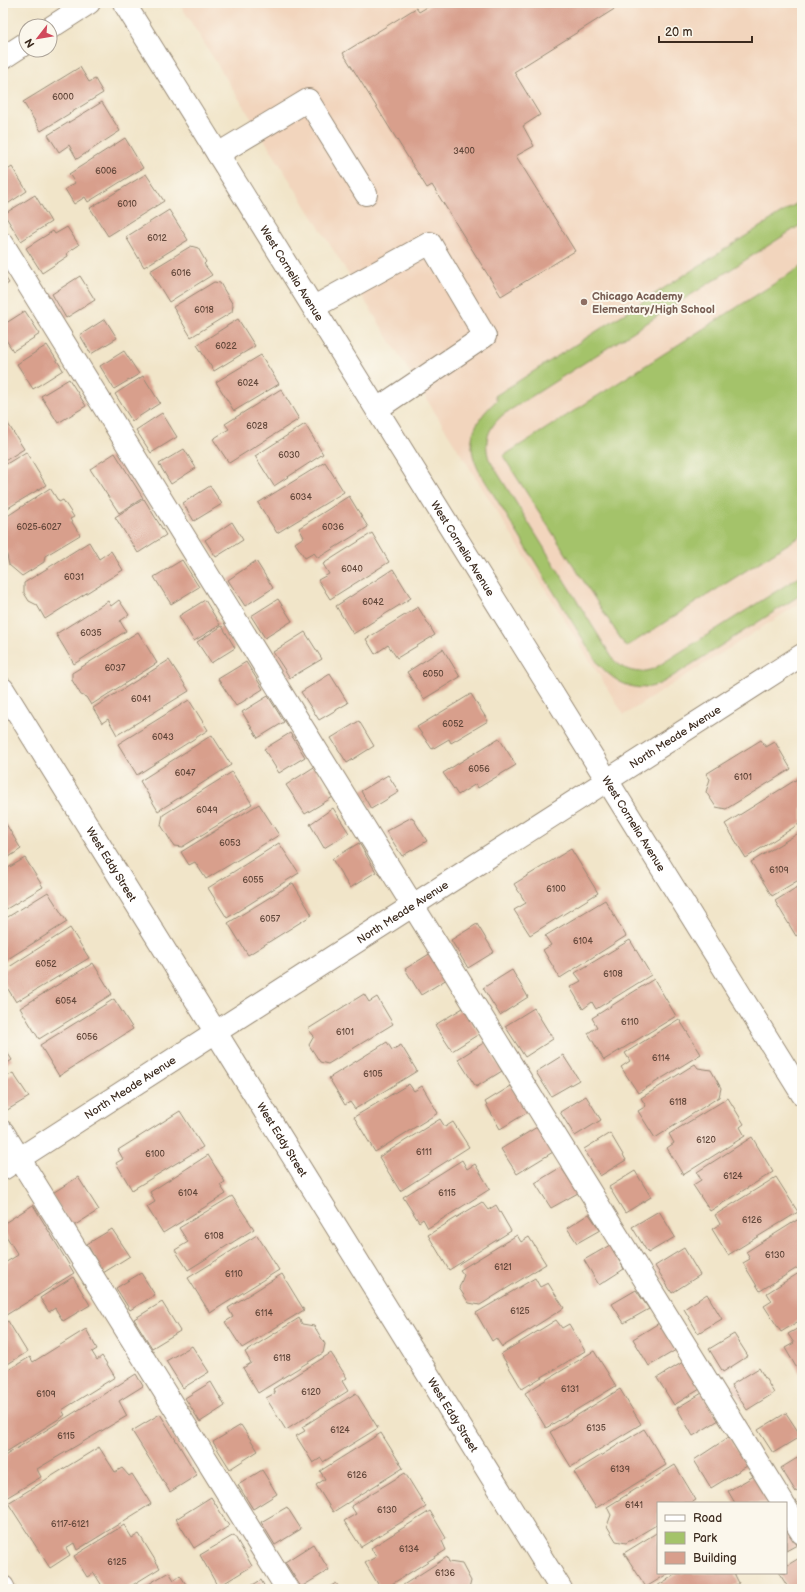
<svg xmlns="http://www.w3.org/2000/svg" width="805" height="1592" font-family="'Balsamiq Sans',sans-serif">
<style>
.built{fill:#f2d5bd}
.green{fill:#a4c36a;stroke:#707644}
.building{fill:#d89f8c}
.lines{fill:none;stroke-linecap:round;stroke-linejoin:round}
.minor-casing{stroke:#968874;stroke-width:24}
.minor{stroke:#fff;stroke-width:22}
.education-dot{fill:#8d6e63;stroke:#fbf7ec;stroke-width:1.5}
.labels{text-anchor:middle;dominant-baseline:central;stroke-width:4;stroke-linejoin:round;paint-order:stroke}
.number-label{font-size:9px;fill:#62473a}
.street-label{font-size:11px;fill:#3b2a1e;stroke:#fbf7ec}
.education-label{font-size:11px;font-weight:bold;fill:#785e54;stroke:#fbf7ec;text-anchor:start}
</style>
<rect width="100%" height="100%" fill="#fbf7ec"/>
<filter id="ink" filterUnits="userSpaceOnUse"><feTurbulence type="fractalNoise" baseFrequency=".025" numOctaves="2"/><feDisplacementMap in="SourceGraphic" scale="8" xChannelSelector="R" yChannelSelector="G"/><feConvolveMatrix kernelMatrix="1 2 1 2 8 2 1 2 1" color-interpolation-filters="sRGB"/></filter>
<filter id="wash" filterUnits="userSpaceOnUse"><feTurbulence type="fractalNoise" baseFrequency=".012" numOctaves="4" result="noise"/><feDisplacementMap in="SourceGraphic" scale="16" xChannelSelector="R" yChannelSelector="G"/><feGaussianBlur stdDeviation="0.9" result="paint"/><feColorMatrix in="noise" values="0 0 0 0 0 0 0 0 0 0 0 0 0 0 0 0 0 1.4 0 .05"/><feComposite in="paint" operator="in"/></filter>
<g filter="url(#wash)">
<rect width="100%" height="100%" fill="#f1e5c9"/>
<path class="built" d="M179,3H802V602L624,715Z"/>
<path class="green" d="M802,200V224L504,414C489,426 483,441 489,459L613,659C625,672 640,675 655,668L802,575V594L667,680C640,697 615,684 597,662L479,471C464,441 473,422 497,400L495,396Z
M802,266V535L626,647L503,456Z"/>
<g id="blocks">
<path class="building" d="M434,3H624L514,72L540,115L523,126L534,146L516,156L575,251L501,296L432,185L427,188L343,53L416,8L419,12Z
M80,67L89,82L95,79L103,93L41,131L23,102Z
M102,102L120,131L77,159L69,145L59,152L48,135Z
M125,138L143,168L88,202L85,197L74,204L65,189L75,183L69,174Z
M12,167L27,191L3,207V173Z
M146,174L164,201L108,236L90,208Z
M35,195L51,222L21,241L4,214Z
M169,210L188,240L144,267L126,237Z
M67,227L79,245L67,253L68,256L42,273L26,248L53,231L55,234Z
M191,246L198,248L206,262L204,264L212,275L169,302L150,271Z
M3,274L9,283L3,287Z
M80,276L95,300L66,318L52,294Z
M214,282L220,283L233,305L232,312L191,337L173,307Z
M25,311L40,334L13,351L3,335V325Z
M105,319L117,338L91,354L80,335Z
M238,319L255,346L214,371L197,345Z
M47,345L63,370L33,389L17,364Z
M124,351L139,374L114,389L100,366Z
M261,355L279,384L234,411L216,382Z
M143,376L160,403L132,421L115,394Z
M69,379L86,406L58,423L41,396Z
M281,389L299,419L229,463L213,439L229,429L225,424Z
M162,413L177,437L151,453L136,430Z
M3,416L24,449L3,462Z
M305,424L323,454L274,486L255,456Z
M184,449L196,468L171,484L159,464Z
M26,452L46,485L3,511V466Z
M115,453L143,498L119,513L90,469Z
M325,462L344,492L277,533L258,503Z
M210,486L222,504L194,521L183,503Z
M50,488L59,502L63,500L74,517L70,519L80,535L45,556L44,562L22,576L9,565L6,551L3,549V519Z
M349,496L368,527L318,558L314,553L305,558L295,543L304,537L299,528Z
M144,499L166,535L138,553L115,517Z
M232,522L243,540L216,557L205,540Z
M372,533L389,562L330,599L318,580L329,574L323,564Z
M89,542L99,559L111,551L123,570L45,619L37,605L29,601L24,593V583Z
M182,560L199,587L171,604L154,577Z
M256,561L273,588L245,606L228,580Z
M393,569L411,598L353,634L336,606Z
M278,599L292,621L265,638L251,616Z
M119,600L129,615L120,621L126,631L74,664L56,634L108,601L111,606Z
M205,600L220,625L194,641L179,616Z
M418,607L435,635L397,658L388,645L375,654L366,639Z
M222,626L235,648L211,663L197,642Z
M138,632L157,663L91,705L86,697L81,695L72,680V673Z
M305,632L322,659L290,678L273,652Z
M443,649L460,677L424,699L407,672Z
M169,660L189,691L117,735L108,719L102,723L93,708Z
M246,662L263,689L236,706L218,679Z
M330,674L348,703L319,720L301,692Z
M471,694L488,721L451,743L449,739L432,749L417,727Z
M268,696L284,722L258,738L242,712Z
M189,700L208,730L137,775L118,744Z
M359,721L374,746L347,763L331,738Z
M290,733L305,757L279,773L264,749Z
M212,735L231,765L158,811L140,781Z
M499,738L516,765L478,788L476,784L458,795L443,773Z
M761,740L766,747L775,742L791,769L726,809L716,807L706,792L710,779L706,774Z
M314,767L333,797L305,814L286,785Z
M232,772L252,804L182,847L174,846L161,825L163,815Z
M388,775L399,792L371,809L361,791Z
M802,776V822L746,858L725,824Z
M259,804L279,835L206,879L195,862L189,865L181,852Z
M333,808L349,833L324,848L310,824Z
M412,817L427,841L402,856L386,831Z
M3,819L21,849L3,861Z
M802,831V878L772,896L751,862Z
M279,843L299,873L227,918L208,888Z
M359,843L376,872L350,888L332,859Z
M571,849L598,893L530,935L514,910L526,903L514,884Z
M25,858L43,887L3,911V871Z
M293,883L312,915L248,955L228,923Z
M802,884V932L796,936L775,901Z
M48,892L67,922L3,962V920Z
M605,900L626,936L560,978L543,950L551,945L545,936Z
M477,924L494,952L468,968L451,940Z
M70,928L89,958L16,1002L3,981V971Z
M630,940L651,975L596,1009L592,1002L583,1009L570,987L581,981L575,973Z
M431,953L447,979L421,995L405,969Z
M93,963L112,994L39,1039L20,1008Z
M512,970L528,997L500,1015L483,988Z
M654,979L676,1016L604,1060L588,1033L597,1027L592,1018Z
M364,994L369,1002L377,997L393,1024L328,1064L320,1062L309,1045L314,1036L308,1029Z
M114,999L133,1029L59,1076L40,1045Z
M463,1008L479,1034L452,1051L435,1025Z
M534,1008L553,1039L525,1057L505,1026Z
M679,1019L701,1054L638,1093L621,1067L630,1061L625,1053Z
M387,1042L392,1050L401,1045L417,1071L355,1109L350,1102L345,1105L329,1078Z
M485,1042L502,1071L476,1087L458,1059Z
M3,1046L12,1060L3,1066Z
M563,1055L579,1080L551,1096L536,1072Z
M695,1064L698,1068L711,1070L721,1088L719,1097L655,1138L638,1111L646,1106L641,1098Z
M13,1073L29,1097L4,1112L3,1079Z
M409,1084L414,1091L422,1086L438,1113L375,1152L354,1117Z
M511,1086L528,1112L500,1129L485,1102Z
M586,1096L601,1120L575,1136L560,1112Z
M728,1098L744,1124L740,1127L745,1136L683,1175L667,1148L674,1143L669,1134Z
M180,1111L203,1147L132,1190L116,1163L123,1159L118,1150Z
M440,1119L445,1127L453,1122L469,1147L400,1191L379,1157Z
M537,1127L553,1152L517,1174L501,1149Z
M610,1133L626,1160L600,1176L584,1149Z
M752,1137L773,1172L710,1211L693,1185L701,1180L697,1172Z
M208,1155L225,1182L220,1185L226,1194L163,1233L147,1207L155,1202L150,1192Z
M462,1160L467,1169L475,1164L490,1189L428,1228L423,1219L419,1222L403,1197Z
M561,1167L578,1193L551,1208L535,1183Z
M635,1171L651,1197L625,1213L609,1187Z
M78,1177L99,1210L72,1227L51,1194Z
M776,1177L798,1212L728,1255L712,1229L720,1224L715,1215Z
M232,1196L254,1229L188,1270L175,1250L188,1242L179,1228Z
M482,1202L488,1210L496,1205L511,1231L449,1270L428,1235Z
M33,1205L74,1273L3,1317V1264L18,1255L3,1231V1224Z
M659,1211L675,1237L648,1253L632,1227Z
M589,1214L600,1230L577,1243L567,1228Z
M802,1217V1265L760,1291L743,1263L750,1259L746,1252Z
M112,1229L130,1256L103,1273L87,1244Z
M257,1235L279,1270L210,1313L188,1278Z
M517,1235L521,1242L529,1237L546,1264L480,1305L469,1303L459,1288L464,1275L460,1270Z
M610,1245L624,1269L599,1285L584,1260Z
M684,1248L700,1275L672,1293L655,1266Z
M802,1271V1319L781,1332L764,1306L772,1301L767,1293Z
M141,1273L155,1295L130,1310L116,1288Z
M282,1274L304,1310L242,1348L225,1322L233,1317L228,1308Z
M73,1277L90,1305L63,1321L55,1308L49,1312L40,1298Z
M535,1278L540,1287L548,1283L564,1308L502,1347L496,1338L492,1341L476,1313Z
M636,1290L649,1309L624,1323L612,1304Z
M707,1294L722,1319L698,1333L684,1309Z
M162,1302L180,1331L152,1348L134,1319Z
M299,1318L302,1324L314,1326L325,1344L323,1353L258,1393L243,1368L251,1363L245,1352Z
M556,1320L562,1328L569,1324L585,1351L522,1389L501,1354Z
M8,1321L27,1352L3,1367V1324Z
M659,1323L676,1350L649,1366L633,1339Z
M802,1326V1377L785,1348L794,1343L788,1334Z
M86,1329L97,1349L92,1352L97,1360L102,1356L115,1377L62,1410L65,1415L3,1454V1373L30,1357L33,1362Z
M734,1334L748,1356L723,1372L709,1349Z
M192,1346L209,1372L183,1388L166,1361Z
M594,1351L616,1386L546,1428L525,1393Z
M331,1353L347,1378L342,1381L348,1391L286,1430L266,1398L275,1393L273,1389Z
M683,1362L700,1389L674,1405L657,1378Z
M759,1368L774,1393L747,1410L731,1385Z
M136,1374L143,1386L119,1401L127,1416L37,1469L41,1477L6,1498L3,1493V1457Z
M211,1382L225,1406L200,1422L185,1398Z
M620,1389L641,1424L571,1467L550,1432Z
M356,1393L378,1428L323,1462L321,1458L313,1463L296,1436L305,1431L302,1427Z
M702,1393L719,1420L693,1436L677,1408Z
M786,1413L801,1436L773,1453L758,1430Z
M160,1414L197,1475L170,1492L132,1431Z
M241,1425L258,1451L230,1469L213,1442Z
M644,1429L666,1465L596,1508L574,1472Z
M381,1433L403,1468L333,1512L316,1485L325,1479L320,1471Z
M729,1437L747,1466L711,1488L694,1460Z
M99,1447L115,1472L122,1468L129,1476L132,1474L151,1504L77,1550L74,1543L66,1548L70,1555L50,1568L8,1503Z
M802,1455V1488L796,1492L781,1468Z
M675,1465L696,1500L691,1503H658V1524L626,1543L616,1541L607,1526L611,1515L607,1507Z
M262,1470L277,1494L253,1509L238,1485Z
M405,1473L426,1507L361,1547L344,1521L356,1514L351,1506Z
M754,1476L771,1503H735L728,1491Z
M211,1497L229,1526L194,1548L176,1519Z
M287,1507L301,1529L275,1545L261,1522Z
M430,1511L446,1538L442,1541L446,1550L384,1589H381L365,1563L376,1557L371,1548Z
M124,1525L132,1538L139,1534L160,1568L126,1589H104L94,1573L87,1577L74,1556Z
M786,1527L797,1545L786,1551Z
M658,1532V1573H669L646,1587L624,1553Z
M234,1535L252,1566L218,1587L200,1555Z
M313,1544L329,1570L301,1587L285,1562Z
M447,1557L449,1562L462,1564L471,1581L469,1589H397Z
M801,1557L802,1589H789L779,1573H786V1566Z
M169,1572L174,1580L180,1575L189,1589H140Z
M678,1573H734L739,1583L729,1589H652Z
M261,1580L266,1589H246Z
M336,1583L340,1589H326Z"/>
</g>
</g>
<g filter="url(#ink)">
<use href="#blocks" fill-opacity="0" stroke="#968874" stroke-width="1"/>
<g class="lines">
<g class="minor-casing">
<g id="minor">
<path id="s1" d="M124,3L802,1094"/>
<path d="M50,28L89,3"/>
<path d="M3,58L26,43"/>
<path d="M218,154L308,100L366,194"/>
<path d="M3,244L783,1503"/>
<path d="M314,307L430,243L485,336L377,409"/>
<path id="s2" d="M3,689L561,1589"/>
<path d="M3,1132L287,1589"/>
<path id="s3" d="M3,1169L802,655"/>
<path d="M786,1508L802,1533"/>
<path d="M3,1587L4,1589"/>
</g>
</g>
<use href="#minor" class="minor"/>
</g>
</g>
<circle class="education-dot" cx="584" cy="302" r="4"/>
<g class="labels">
<g class="number-label">
<text x="63" y="97">6000</text>
<text x="464" y="151">3400</text>
<text x="106" y="171">6006</text>
<text x="127" y="204">6010</text>
<text x="157" y="238">6012</text>
<text x="181" y="273">6016</text>
<text x="204" y="310">6018</text>
<text x="226" y="346">6022</text>
<text x="248" y="383">6024</text>
<text x="257" y="426">6028</text>
<text x="289" y="455">6030</text>
<text x="301" y="497">6034</text>
<text x="39" y="527">6025-6027</text>
<text x="333" y="527">6036</text>
<text x="352" y="569">6040</text>
<text x="74" y="577">6031</text>
<text x="373" y="602">6042</text>
<text x="91" y="633">6035</text>
<text x="115" y="668">6037</text>
<text x="433" y="674">6050</text>
<text x="141" y="699">6041</text>
<text x="453" y="724">6052</text>
<text x="163" y="737">6043</text>
<text x="479" y="769">6056</text>
<text x="185" y="773">6047</text>
<text x="743" y="777">6101</text>
<text x="207" y="810">6049</text>
<text x="230" y="843">6053</text>
<text x="779" y="870">6109</text>
<text x="253" y="880">6055</text>
<text x="556" y="889">6100</text>
<text x="270" y="919">6057</text>
<text x="583" y="941">6104</text>
<text x="46" y="964">6052</text>
<text x="613" y="974">6108</text>
<text x="66" y="1001">6054</text>
<text x="630" y="1022">6110</text>
<text x="345" y="1032">6101</text>
<text x="87" y="1037">6056</text>
<text x="661" y="1058">6114</text>
<text x="373" y="1074">6105</text>
<text x="678" y="1102">6118</text>
<text x="706" y="1140">6120</text>
<text x="424" y="1152">6111</text>
<text x="155" y="1154">6100</text>
<text x="733" y="1176">6124</text>
<text x="188" y="1193">6104</text>
<text x="447" y="1193">6115</text>
<text x="752" y="1220">6126</text>
<text x="214" y="1236">6108</text>
<text x="775" y="1255">6130</text>
<text x="503" y="1267">6121</text>
<text x="234" y="1274">6110</text>
<text x="520" y="1311">6125</text>
<text x="264" y="1313">6114</text>
<text x="282" y="1358">6118</text>
<text x="570" y="1389">6131</text>
<text x="311" y="1392">6120</text>
<text x="46" y="1394">6109</text>
<text x="596" y="1428">6135</text>
<text x="340" y="1430">6124</text>
<text x="66" y="1436">6115</text>
<text x="620" y="1469">6139</text>
<text x="357" y="1475">6126</text>
<text x="634" y="1505">6141</text>
<text x="387" y="1510">6130</text>
<text x="70" y="1524">6117-6121</text>
<text x="409" y="1549">6134</text>
<text x="117" y="1562">6125</text>
<text x="445" y="1573">6136</text>
</g>
<g class="street-label">
<text stroke="none"><textPath href="#s1" startOffset="318">West Cornelia Avenue</textPath></text>
<text stroke="none"><textPath href="#s1" startOffset="642">West Cornelia Avenue</textPath></text>
<text stroke="none"><textPath href="#s3" startOffset="799">North Meade Avenue</textPath></text>
<text stroke="none"><textPath href="#s1" startOffset="966">West Cornelia Avenue</textPath></text>
<text stroke="none"><textPath href="#s2" startOffset="206">West Eddy Street</textPath></text>
<text stroke="none"><textPath href="#s3" startOffset="475">North Meade Avenue</textPath></text>
<text stroke="none"><textPath href="#s3" startOffset="151">North Meade Avenue</textPath></text>
<text stroke="none"><textPath href="#s2" startOffset="530">West Eddy Street</textPath></text>
<text stroke="none"><textPath href="#s2" startOffset="854">West Eddy Street</textPath></text>
</g>
<g class="education-label">
<text x="592" y="296">Chicago Academy<tspan x="592" dy="13">Elementary/High School</tspan></text>
</g>
</g>
<rect width="805" height="1592" fill="none" stroke="#fbf7ec" stroke-width="16"/>
<rect x="657" y="1502" width="130" height="72" fill="#fbf7ec" stroke="#aea59a"/>
<rect x="665" y="1515" width="20" height="6" fill="#ffffff" stroke="#aea59a"/>
<text x="693" y="1522" font-size="12" fill="#3b2a1e">Road</text>
<rect x="665" y="1532" width="20" height="12" fill="#a4c36a" stroke="#aea59a"/>
<text x="693" y="1542" font-size="12" fill="#3b2a1e">Park</text>
<rect x="665" y="1552" width="20" height="12" fill="#d89f8c" stroke="#aea59a"/>
<text x="693" y="1562" font-size="12" fill="#3b2a1e">Building</text>
<g transform="translate(38 38) rotate(239)"><circle r="19" fill="#fbf7ec" stroke="#aea59a"/>
<path d="M0-3L7 15L0 10L-7 15Z" fill="#d1495b"/>
<text y="-6" font-size="11" font-weight="bold" text-anchor="middle" fill="#3b2a1e">N</text>
</g>
<path d="M659 36v6h93v-6" fill="none" stroke="#3b2a1e" stroke-width="2"/>
<text x="665" y="36" font-size="12" fill="#3b2a1e" stroke="#fbf7ec" stroke-width="3" paint-order="stroke">20 m</text>
</svg>
